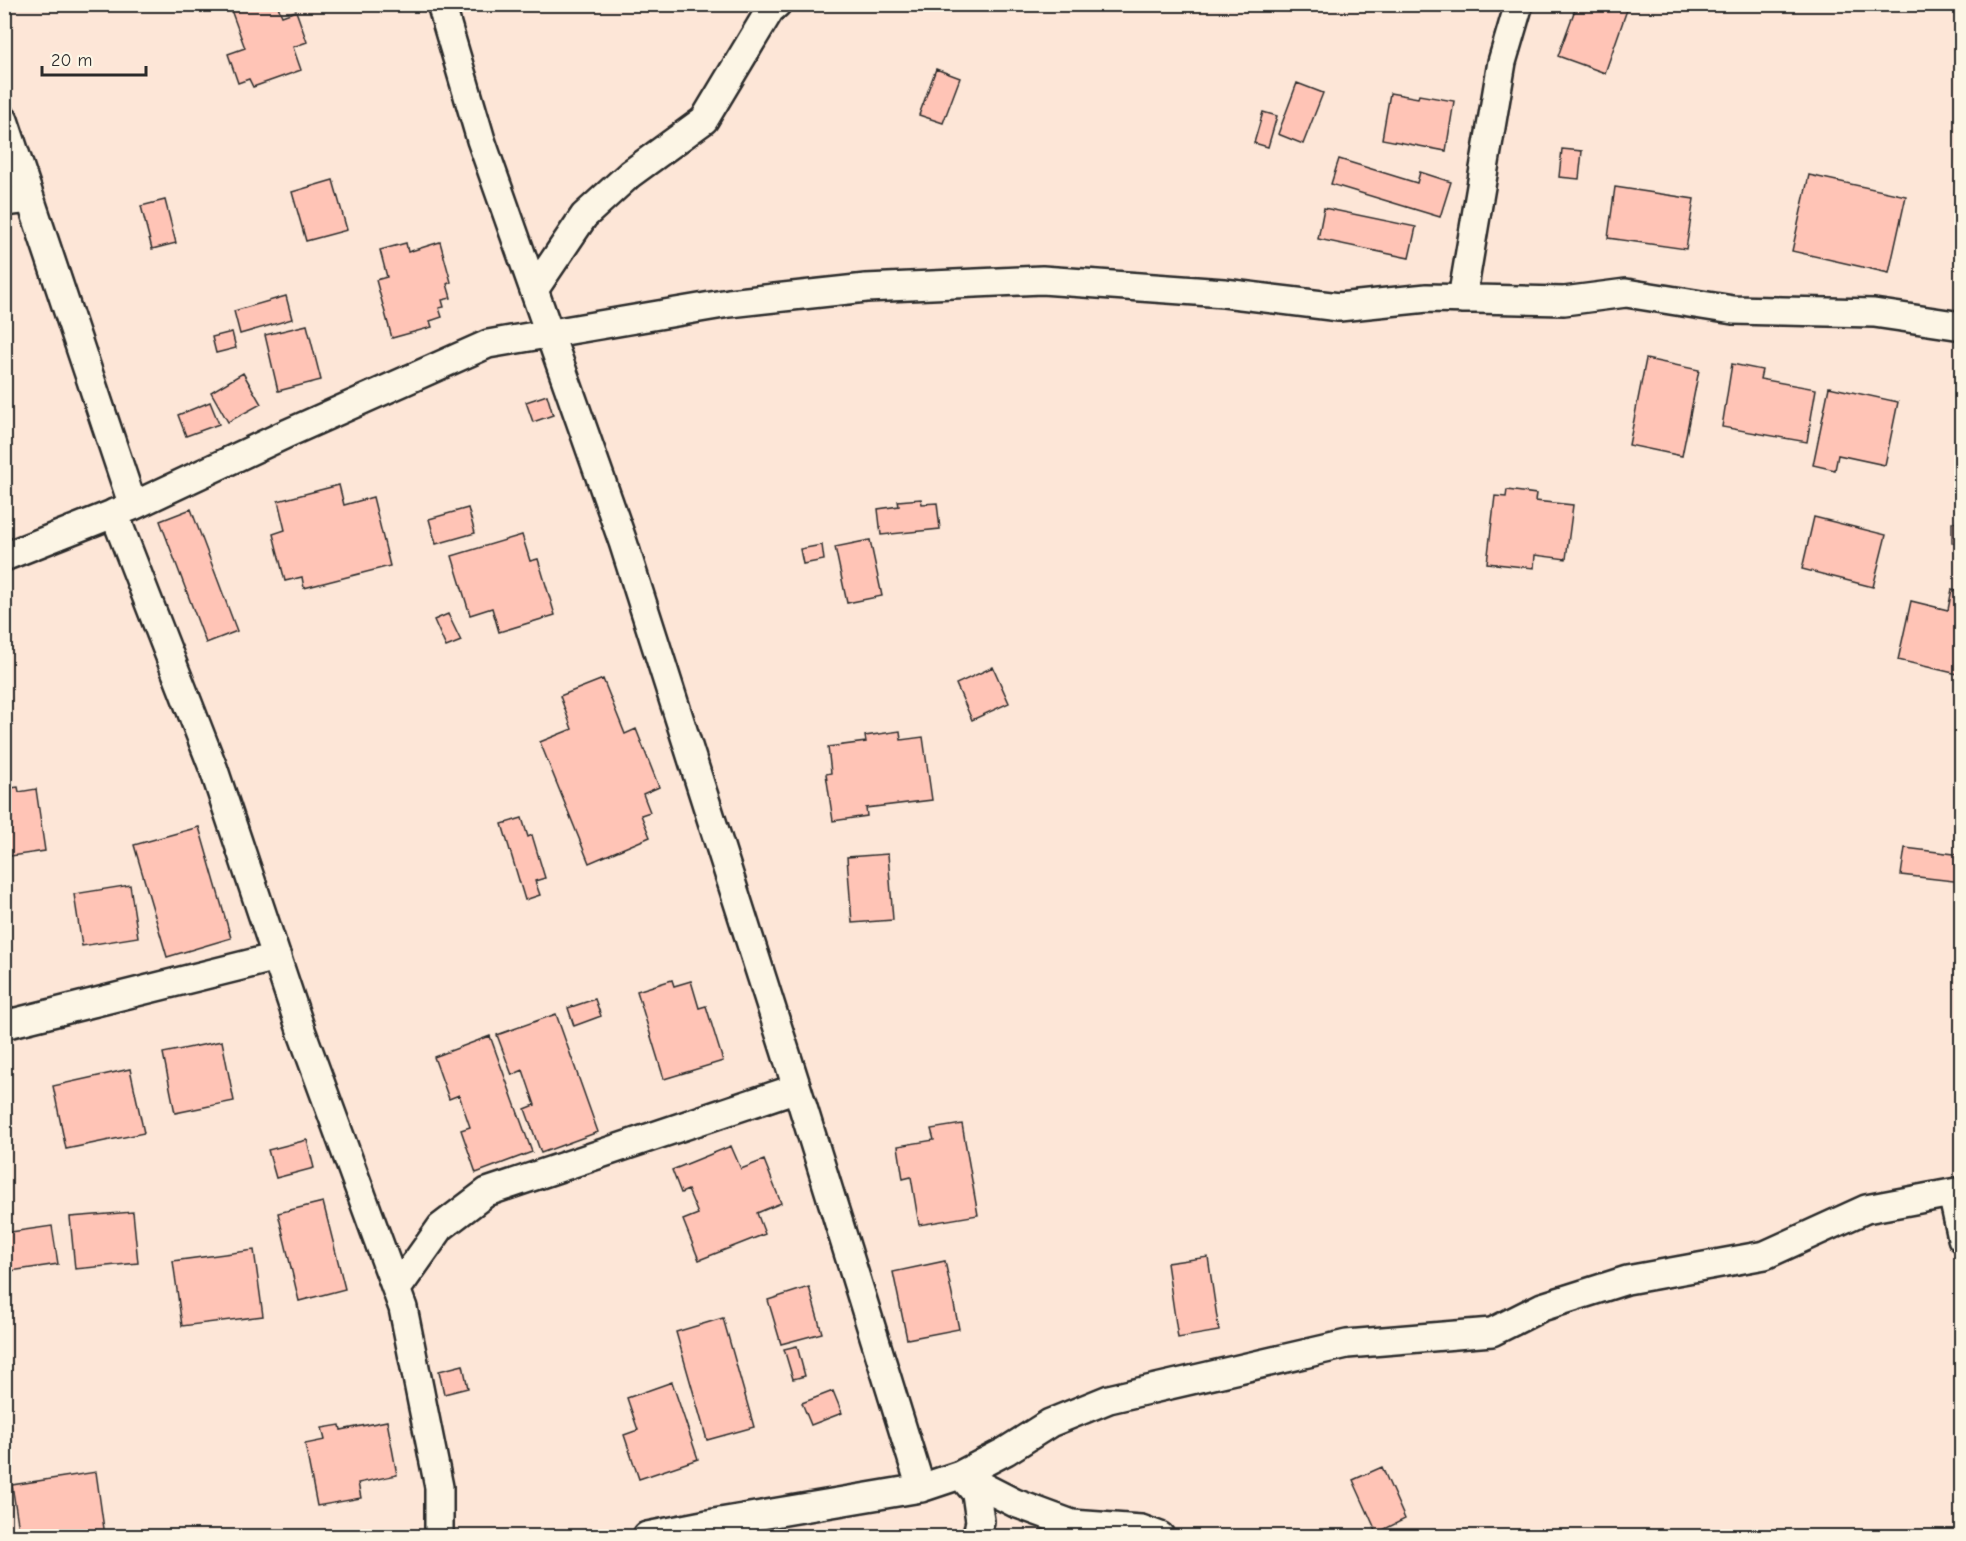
<svg xmlns="http://www.w3.org/2000/svg" width="1966" height="1541" font-family="'Comic Neue',sans-serif">
<style>
.building{fill:#ffc4b6;stroke:#2b2b2b;stroke-width:1.5}
.lines{fill:none;stroke-linecap:round;stroke-linejoin:round}
.minor-casing{stroke:#2b2b2b;stroke-width:32}
.minor{stroke:#fcf5e5;stroke-width:27}
</style>
<rect width="100%" height="100%" fill="#fde6d7"/>
<filter id="ink" filterUnits="userSpaceOnUse"><feTurbulence type="fractalNoise" baseFrequency=".0167" numOctaves="2"/><feDisplacementMap in="SourceGraphic" scale="12" xChannelSelector="R" yChannelSelector="G"/><feConvolveMatrix kernelMatrix="1 2 1 2 8 2 1 2 1" color-interpolation-filters="sRGB"/></filter>
<g filter="url(#ink)">
<path class="building" d="M246,4H277L282,16L296,11L307,42L293,47L301,70L253,87L249,79L238,83L228,54L245,48L231,10Z
M1577,4H1629L1605,73L1558,56Z
M936,69L960,78L943,123L919,115Z
M1297,83L1323,93L1303,144L1278,134Z
M1390,93L1418,98L1419,95L1454,101L1446,151L1382,139Z
M1263,112L1277,116L1268,147L1254,143Z
M1562,149L1582,151L1579,179L1559,177Z
M1339,159L1417,183L1420,172L1451,182L1440,217L1331,184Z
M1809,175L1906,196L1889,273L1792,251Z
M333,180L347,230L306,241L292,192Z
M1615,187L1694,199L1686,249L1608,238Z
M165,200L176,243L152,249L141,206Z
M1324,208L1416,227L1409,258L1318,239Z
M440,242L451,282L447,284L451,298L442,300L444,307L439,308L442,317L430,321L432,327L392,338L376,280L387,277L380,250L406,243L408,252Z
M286,296L292,319L240,334L234,311Z
M307,325L321,380L278,391L265,335Z
M232,332L236,348L216,353L212,337Z
M1646,359L1699,370L1682,456L1629,445Z
M1732,364L1762,370L1760,379L1816,389L1807,442L1722,427Z
M243,373L261,404L228,422L211,392Z
M1829,387L1898,402L1885,465L1838,455L1835,470L1813,465Z
M547,395L553,415L533,422L526,402Z
M210,402L219,424L186,436L178,415Z
M339,485L344,505L373,497L390,566L304,588L302,577L285,581L273,534L285,530L278,501Z
M1507,490L1536,494L1535,501L1573,505L1566,559L1535,555L1534,568L1487,563L1495,496L1506,497Z
M921,499L922,504L937,503L940,529L881,535L878,509L899,506L898,501Z
M468,508L475,533L436,544L429,519Z
M191,509L237,631L206,643L160,521Z
M1814,517L1886,535L1873,587L1802,569Z
M1952,522H1962V543H1952Z
M522,535L530,561L538,559L555,615L499,632L492,608L470,615L452,556Z
M870,540L882,596L847,603L835,547Z
M822,545L824,560L803,564L800,549Z
M1952,589L1962,592V675L1898,660L1911,601L1948,610Z
M448,614L461,641L446,647L434,620Z
M993,667L1009,703L972,720L956,684Z
M603,679L625,734L636,729L659,787L643,794L650,812L641,815L650,837L589,863L540,742L572,729L560,696Z
M900,731L901,740L923,737L932,800L866,808L867,816L833,821L826,774L831,773L828,747L866,742L865,736Z
M18,787L19,792L36,789L45,851L4,857V789Z
M522,818L528,837L532,835L545,878L535,881L540,895L525,900L502,824Z
M199,827L231,938L167,957L134,845Z
M1905,848L1962,855V882L1901,875Z
M888,854L893,920L852,923L847,857Z
M130,885L138,937L82,946L74,894Z
M672,980L674,986L691,981L699,1008L706,1006L723,1061L664,1079L637,991Z
M595,999L601,1016L574,1026L568,1008Z
M556,1014L598,1132L541,1153L525,1109L535,1105L523,1070L512,1075L497,1035Z
M490,1036L532,1152L476,1173L461,1130L470,1127L459,1095L449,1099L434,1057Z
M222,1041L234,1101L175,1113L163,1053Z
M130,1069L144,1133L66,1149L53,1086Z
M962,1124L978,1215L919,1225L911,1177L903,1179L898,1146L934,1140L931,1129Z
M307,1140L314,1168L276,1178L268,1150Z
M731,1146L741,1169L764,1160L781,1203L757,1213L765,1234L699,1260L683,1220L698,1214L688,1190L681,1193L672,1170Z
M323,1202L345,1289L299,1301L278,1213Z
M133,1212L138,1263L75,1269L70,1217Z
M52,1226L58,1264L4,1272V1233Z
M254,1250L263,1316L182,1326L173,1261Z
M1208,1257L1219,1331L1178,1338L1167,1263Z
M945,1261L959,1329L907,1339L893,1272Z
M809,1287L822,1333L781,1344L768,1300Z
M723,1318L754,1427L707,1440L676,1332Z
M797,1346L805,1376L793,1379L784,1349Z
M463,1365L468,1388L444,1394L439,1371Z
M672,1382L698,1459L639,1479L624,1435L638,1430L627,1398Z
M833,1391L842,1413L811,1425L802,1403Z
M387,1421L397,1475L358,1483L361,1498L317,1506L305,1444L325,1440L322,1428L340,1425L341,1430Z
M1382,1467L1405,1519L1377,1533L1353,1480Z
M96,1472L105,1536H20L12,1485Z"/>
<g class="lines">
<g class="minor-casing">
<path id="minor" d="M441,4L481,140L623,542L797,1088L921,1488
M4,120L133,506
M4,202L30,199
M534,290L584,216L630,174L704,120L770,10L777,4
M1462,299L1502,62L1519,4
M114,513L214,770L301,1030L403,1308L439,1487V1536
M4,557L133,506L286,434L488,344L729,303L866,288L1042,280L1224,293L1339,307L1427,298L1564,301L1626,293L1733,310L1874,313L1962,326
M4,1025L277,957
M1952,1193L1962,1238
M397,1289L441,1227L487,1192L797,1088
M960,1475L1015,1503L1072,1524L1141,1529L1160,1536
M961,1475L976,1493L980,1521L977,1536
M647,1536L708,1524L921,1488L960,1475L1006,1451L1050,1423L1109,1399L1347,1344L1492,1332L1542,1307L1627,1280L1765,1255L1866,1209L1962,1191"/>
</g>
<use href="#minor" class="minor"/>
</g>
</g>
<rect width="1966" height="1541" fill="none" stroke="#fcf5e5" stroke-width="24"/>
<rect x="12" y="12" width="1942" height="1517" fill="none" stroke="#2b2b2b" stroke-width="2" filter="url(#ink)"/>
<path d="M42 66v9h104v-9" fill="none" stroke="#2b2b2b" stroke-width="3"/>
<text x="51" y="66" font-size="18" fill="#2b2b2b" stroke="#fcf5e5" stroke-width="4.5" paint-order="stroke">20 m</text>
</svg>
